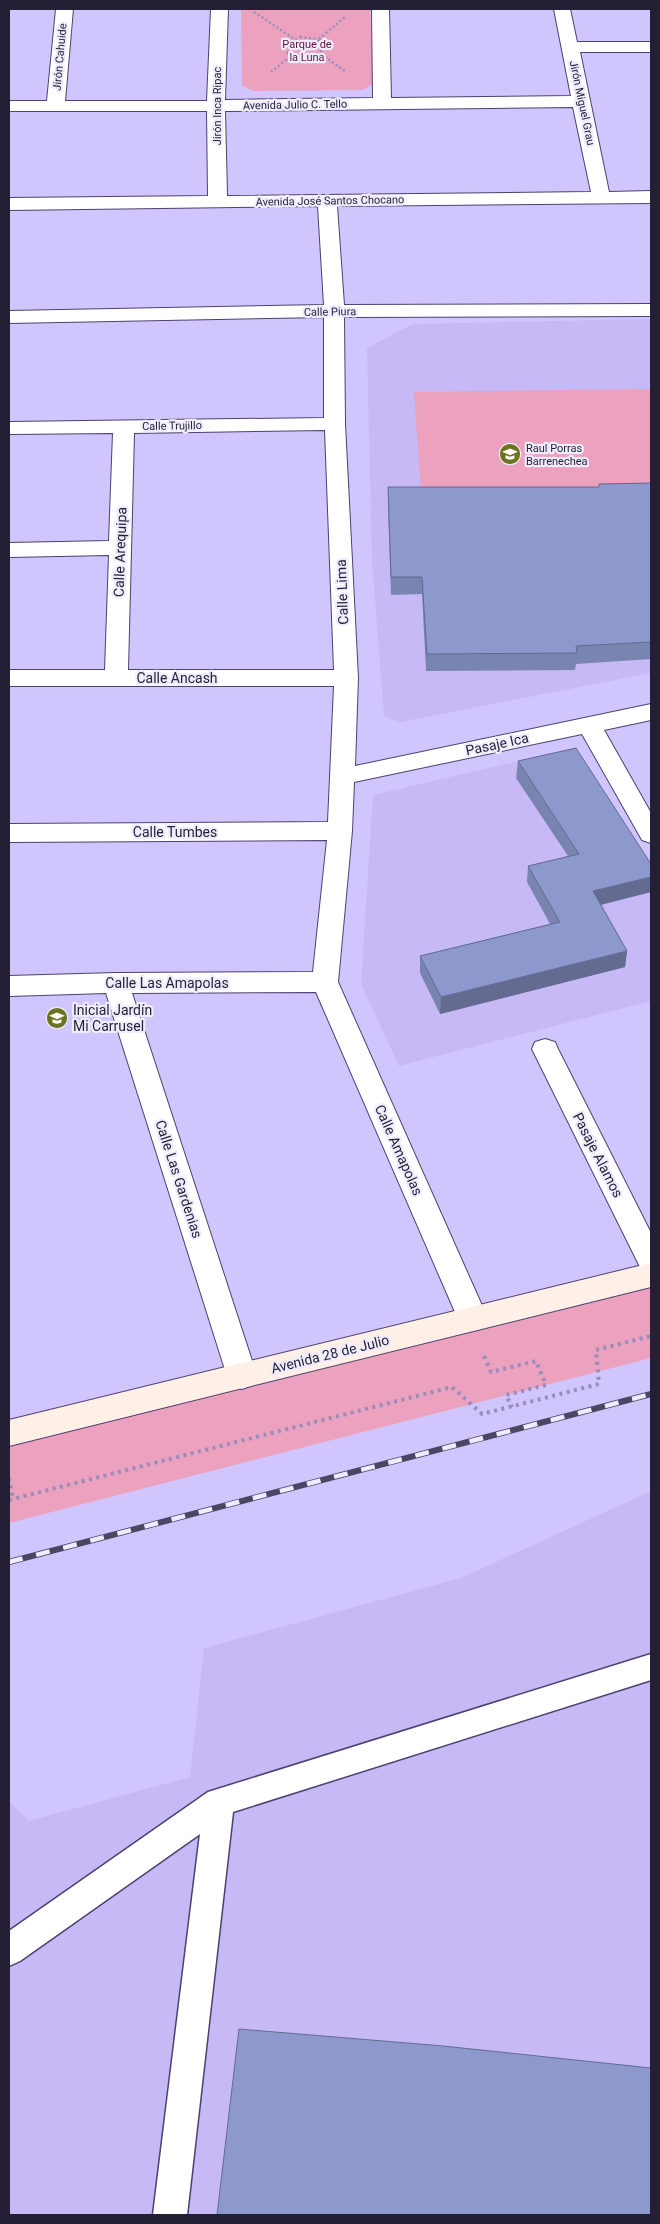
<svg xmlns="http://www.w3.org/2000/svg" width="660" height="2224" font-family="Roboto,sans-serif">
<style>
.built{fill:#c6b9f6}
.green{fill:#eca1bf}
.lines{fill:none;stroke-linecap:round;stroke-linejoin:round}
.lane-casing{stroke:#4d4170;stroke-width:3}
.street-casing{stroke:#4d4170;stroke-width:2}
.secondary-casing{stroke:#4d4170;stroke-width:2}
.path-far1{stroke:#978db9;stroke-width:2.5;stroke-dasharray:2 2.5;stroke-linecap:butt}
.path{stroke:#978db9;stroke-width:4;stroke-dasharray:3 4.5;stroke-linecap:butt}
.lane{fill:#fff;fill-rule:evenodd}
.street{fill:#fff;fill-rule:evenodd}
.secondary{fill:#fef0e7;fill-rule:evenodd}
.rail-casing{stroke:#4c4563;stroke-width:6}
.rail{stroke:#efecfe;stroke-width:4.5;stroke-dasharray:14;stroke-linecap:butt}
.wall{fill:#7984b0}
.shaded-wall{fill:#636b90}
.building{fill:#8d99cd;stroke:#636b90}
.labels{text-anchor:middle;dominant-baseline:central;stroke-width:4.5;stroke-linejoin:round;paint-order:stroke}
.far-park-label{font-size:11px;fill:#61153b;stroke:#efecfe}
.far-street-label{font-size:11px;fill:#241f34;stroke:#efecfe}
.far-poi-label{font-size:11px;fill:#241f34;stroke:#efecfe;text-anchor:start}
.street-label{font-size:14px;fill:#241f34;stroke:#efecfe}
.poi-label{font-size:14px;fill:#241f34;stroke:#efecfe;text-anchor:start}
</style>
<rect width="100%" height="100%" fill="#d1c5fd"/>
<path class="built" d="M651,319V673L400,722L384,716L372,560L367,348L413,324Z
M575,748L651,884V1001L399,1066L361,984L373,795Z
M651,1491V2215H9V1801L29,1821L190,1777L204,1648L461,1578Z"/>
<path class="green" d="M241,9H370L373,84L363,90L253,91L242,85Z
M651,389V490L421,493L414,392Z
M651,1285V1358L9,1523V1444Z"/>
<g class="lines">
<g class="lane-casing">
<path id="lane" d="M651,1654V1680L233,1812L187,2215H153L200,1834L20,1961L9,1966V1931L208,1792Z"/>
</g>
<g class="street-casing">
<path id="street" d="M56,9H73L65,101H207L211,9H228L225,100L373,98L372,9H389L391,98L571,96L554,9H570L577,42H651V52H580L609,192L651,191V203L337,206L344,305L651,304V316L344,317L345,424L358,678L355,766L651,704V720L604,730L651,813V843L642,840L582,734L354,782L352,831L338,982L488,1319L483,1328L473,1331L463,1328L458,1319L316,992L132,993L257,1376L253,1385L242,1389L231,1385L227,1376L106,993L9,996V976L116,973L313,972L327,840L9,842V824L328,822L334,686H9V670H105L109,555L9,557V543L109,541L113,433L9,434V422L324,418V317L9,323V311L324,305L318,206L9,210V198L208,196L207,111H9V101H47ZM573,107L591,192L227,196L225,111ZM325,430L334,670H128L134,433Z
M545,1039L555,1042L558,1049L651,1233V1273L641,1269L532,1049L535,1042Z"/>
</g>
<g class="secondary-casing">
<path id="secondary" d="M651,1263V1287L9,1446V1420Z"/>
</g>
<path class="path-far1" d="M254,12L293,38
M300,37L316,39L327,47L315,55L291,56L283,48Z
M319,39L345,17
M321,54L345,71
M271,72L291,56"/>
<path class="path" d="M484,1356L491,1372L536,1361L546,1385L506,1395L512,1407
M9,1478L13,1499
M9,1500L452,1387L482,1414L599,1384L596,1350L651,1336"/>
<use href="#lane" class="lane"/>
<use href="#street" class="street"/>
<use href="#secondary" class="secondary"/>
<g class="rail-casing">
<path id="rail" d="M9,1562L651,1394"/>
</g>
<use href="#rail" class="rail"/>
</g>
<path class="wall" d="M651,483V659L576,664L575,670L426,671L422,594L391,595L388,505V487H599V484Z
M518,761L651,864V892L601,905L627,951L625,967L440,1014L420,973V956L550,924L527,882L528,866L568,856L516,778Z"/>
<path class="shaded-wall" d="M651,877V892L591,907L593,891Z
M627,951L625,967L440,1014L441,997Z"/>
<path class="building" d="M651,483V642L576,646L577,653L427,654L422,577H391L388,487H599V484Z
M576,748L651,864V877L593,891L627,951L441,997L420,956L560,922L528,866L579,854L518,761Z
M239,2029L443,2046L651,2068V2215H217Z"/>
<defs>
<g id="school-disc" transform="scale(1.125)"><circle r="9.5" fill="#6c731c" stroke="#efecfe"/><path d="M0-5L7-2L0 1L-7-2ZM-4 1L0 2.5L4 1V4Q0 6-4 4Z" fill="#fff"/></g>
</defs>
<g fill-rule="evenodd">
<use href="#school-disc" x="510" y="454"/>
<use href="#school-disc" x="57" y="1018"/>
</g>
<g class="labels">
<g class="far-park-label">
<text x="307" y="44">Parque de<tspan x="307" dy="13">la Luna</tspan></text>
</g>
<g class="far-street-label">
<text transform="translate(60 57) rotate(-85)">Jirón Cahuide</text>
<text transform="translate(582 103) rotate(78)">Jirón Miguel Grau</text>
<text transform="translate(295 105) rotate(-1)">Avenida Julio C. Tello</text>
<text transform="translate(217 106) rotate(-90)">Jirón Inca Ripac</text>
<text transform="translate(330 201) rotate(-1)">Avenida José Santos Chocano</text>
<text transform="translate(330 312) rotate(-1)">Calle Piura</text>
<text transform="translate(172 426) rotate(-1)">Calle Trujillo</text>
</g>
<g class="far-poi-label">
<text x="526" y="448">Raul Porras<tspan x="526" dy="13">Barrenechea</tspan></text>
</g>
<g class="street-label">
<text transform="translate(120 552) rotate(-88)">Calle Arequipa</text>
<text transform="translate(342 592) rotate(-92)">Calle Lima</text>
<text x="177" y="678">Calle Ancash</text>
<text transform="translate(497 744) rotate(-12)">Pasaje Ica</text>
<text x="175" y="832">Calle Tumbes</text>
<text x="167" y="983">Calle Las Amapolas</text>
<text transform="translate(399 1150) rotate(66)">Calle Amapolas</text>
<text transform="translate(598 1155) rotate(63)">Pasaje Alamos</text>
<text transform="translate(179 1179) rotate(72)">Calle Las Gardenias</text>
<text transform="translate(330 1354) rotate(-14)">Avenida 28 de Julio</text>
</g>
<g class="poi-label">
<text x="73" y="1010">Inicial Jardín<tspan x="73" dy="16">Mi Carrusel</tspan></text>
</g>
</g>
<rect width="660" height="2224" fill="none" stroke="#241f34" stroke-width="20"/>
</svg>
